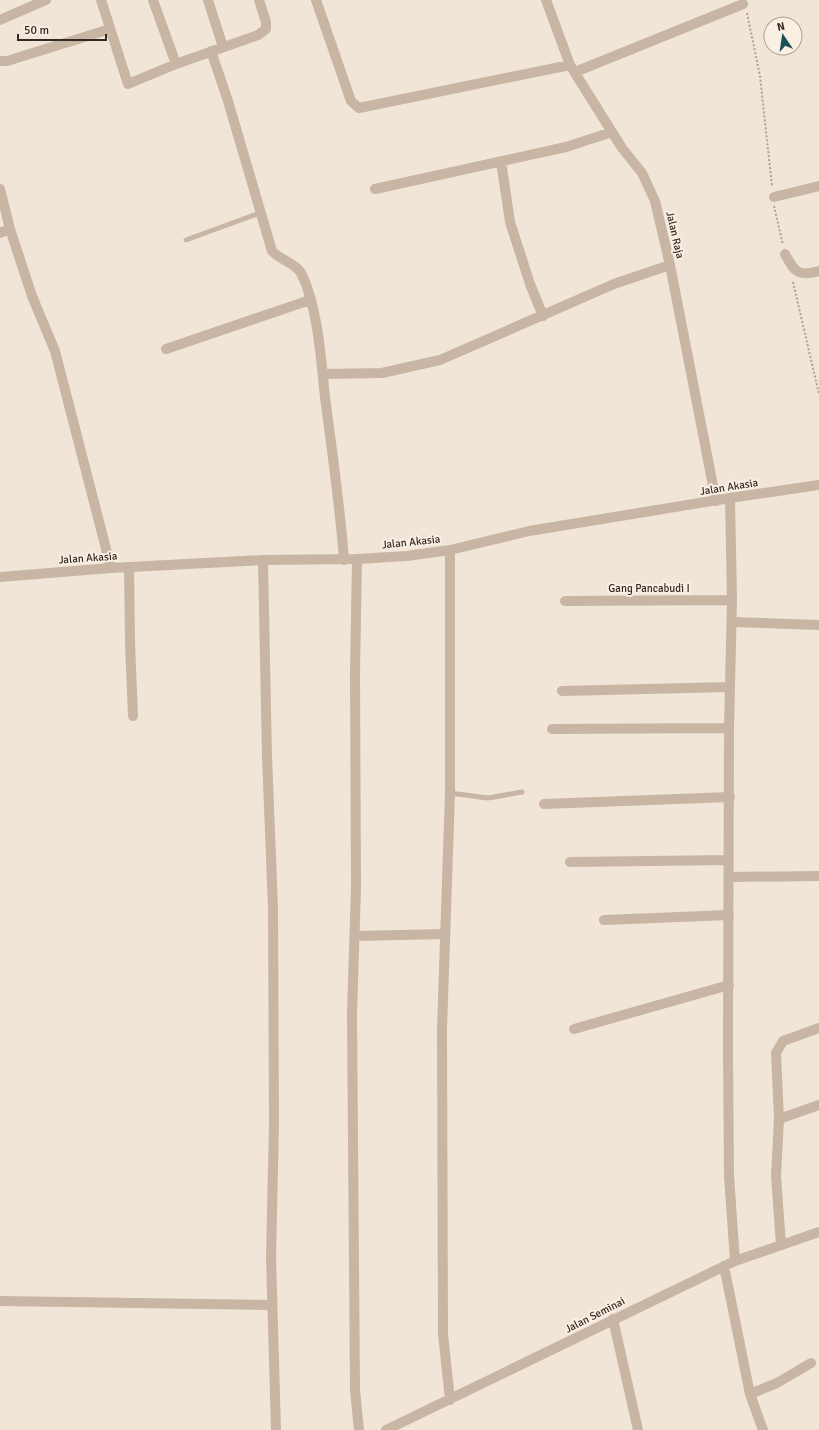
<svg xmlns="http://www.w3.org/2000/svg" width="819" height="1430" font-family="Signika,sans-serif">
<style>
.lines{fill:none;stroke-linecap:round;stroke-linejoin:round}
.path{stroke:#b49f8e;stroke-width:2;stroke-dasharray:2 2;stroke-linecap:butt}
.service{stroke:#c8b5a4;stroke-width:5}
.minor{stroke:#c8b5a4;stroke-width:10}
.tertiary{stroke:#c8b5a4;stroke-width:10}
.labels{text-anchor:middle;dominant-baseline:central;stroke-width:4;stroke-linejoin:round;paint-order:stroke}
.street-label{font-size:11px;fill:#342a25;stroke:#f9efe3}
</style>
<rect width="100%" height="100%" fill="#f1e5d7"/>
<g class="lines">
<path class="path" d="M747,13L760,76L772,186
M774,206L783,245
M793,282L819,394"/>
<path class="service" d="M186,240L260,213
M450,793L488,798L522,792"/>
<path class="minor" d="M101,0L128,84L176,64L258,35L266,29V22L259,0
M153,0L176,64
M208,0L223,47
M316,0L351,101L359,108L570,65
M546,0L570,65L622,148L642,173L655,201L670,265L716,501
M0,20L46,0
M211,51L228,101L272,251C280,260 298,264 302,275C318,308 321,360 325,397C332,451 340,505 344,560
M0,61H7L110,29
M575,72L743,4
M501,161L510,222L530,284L543,316
M0,189L10,229L32,296L55,351L111,568
M375,189L566,147L612,132
M774,197L819,186
M0,233L10,229
M785,254C795,272 797,277 819,271
M166,349L310,300
M323,374L382,373L440,360L614,284L670,265
M730,498L732,600L729,728L728,1049L729,1176L735,1261
M450,550V793L442,1029L443,1334L450,1400
M357,559L355,673L356,887L352,1014L355,1390L359,1430
M263,560L267,757L273,907L274,1124L271,1257L276,1430
M129,567L130,642L133,716
M565,601L732,600
M732,622L819,625
M562,691L730,687
M552,729L729,728
M544,804L730,797
M570,862L729,860
M729,877L819,876
M604,920L729,915
M355,936L445,934
M574,1029L729,985
M779,1119L819,1105
M781,1245L776,1176L779,1119L776,1053L783,1041L819,1028
M724,1266L750,1394L763,1430
M0,1301L272,1305
M613,1319L638,1430
M750,1394L777,1383L811,1363
M386,1430L735,1261L819,1232"/>
<path class="tertiary" d="M0,577L111,568L263,560L357,559L407,556L450,550L529,531L730,498L819,485"/>
</g>
<g class="labels">
<g class="street-label">
<text transform="translate(675 235) rotate(77)">Jalan Raja</text>
<text transform="translate(729 487) rotate(-9)">Jalan Akasia</text>
<text transform="translate(411 542) rotate(-6)">Jalan Akasia</text>
<text transform="translate(88 558) rotate(-4)">Jalan Akasia</text>
<text x="649" y="588">Gang Pancabudi I</text>
<text transform="translate(595 1315) rotate(-27)">Jalan Seminai</text>
</g>
</g>
<g transform="translate(783 36) rotate(347)"><circle r="19" fill="#f9efe3" stroke="#aaa097"/>
<path d="M0-3L7 15L0 10L-7 15Z" fill="#1b5055"/>
<text y="-6" font-size="11" font-weight="bold" text-anchor="middle" fill="#342a25">N</text>
</g>
<path d="M18 34v6h88v-6" fill="none" stroke="#342a25" stroke-width="2"/>
<text x="24" y="34" font-size="12" fill="#342a25" stroke="#f9efe3" stroke-width="3" paint-order="stroke">50 m</text>
</svg>
